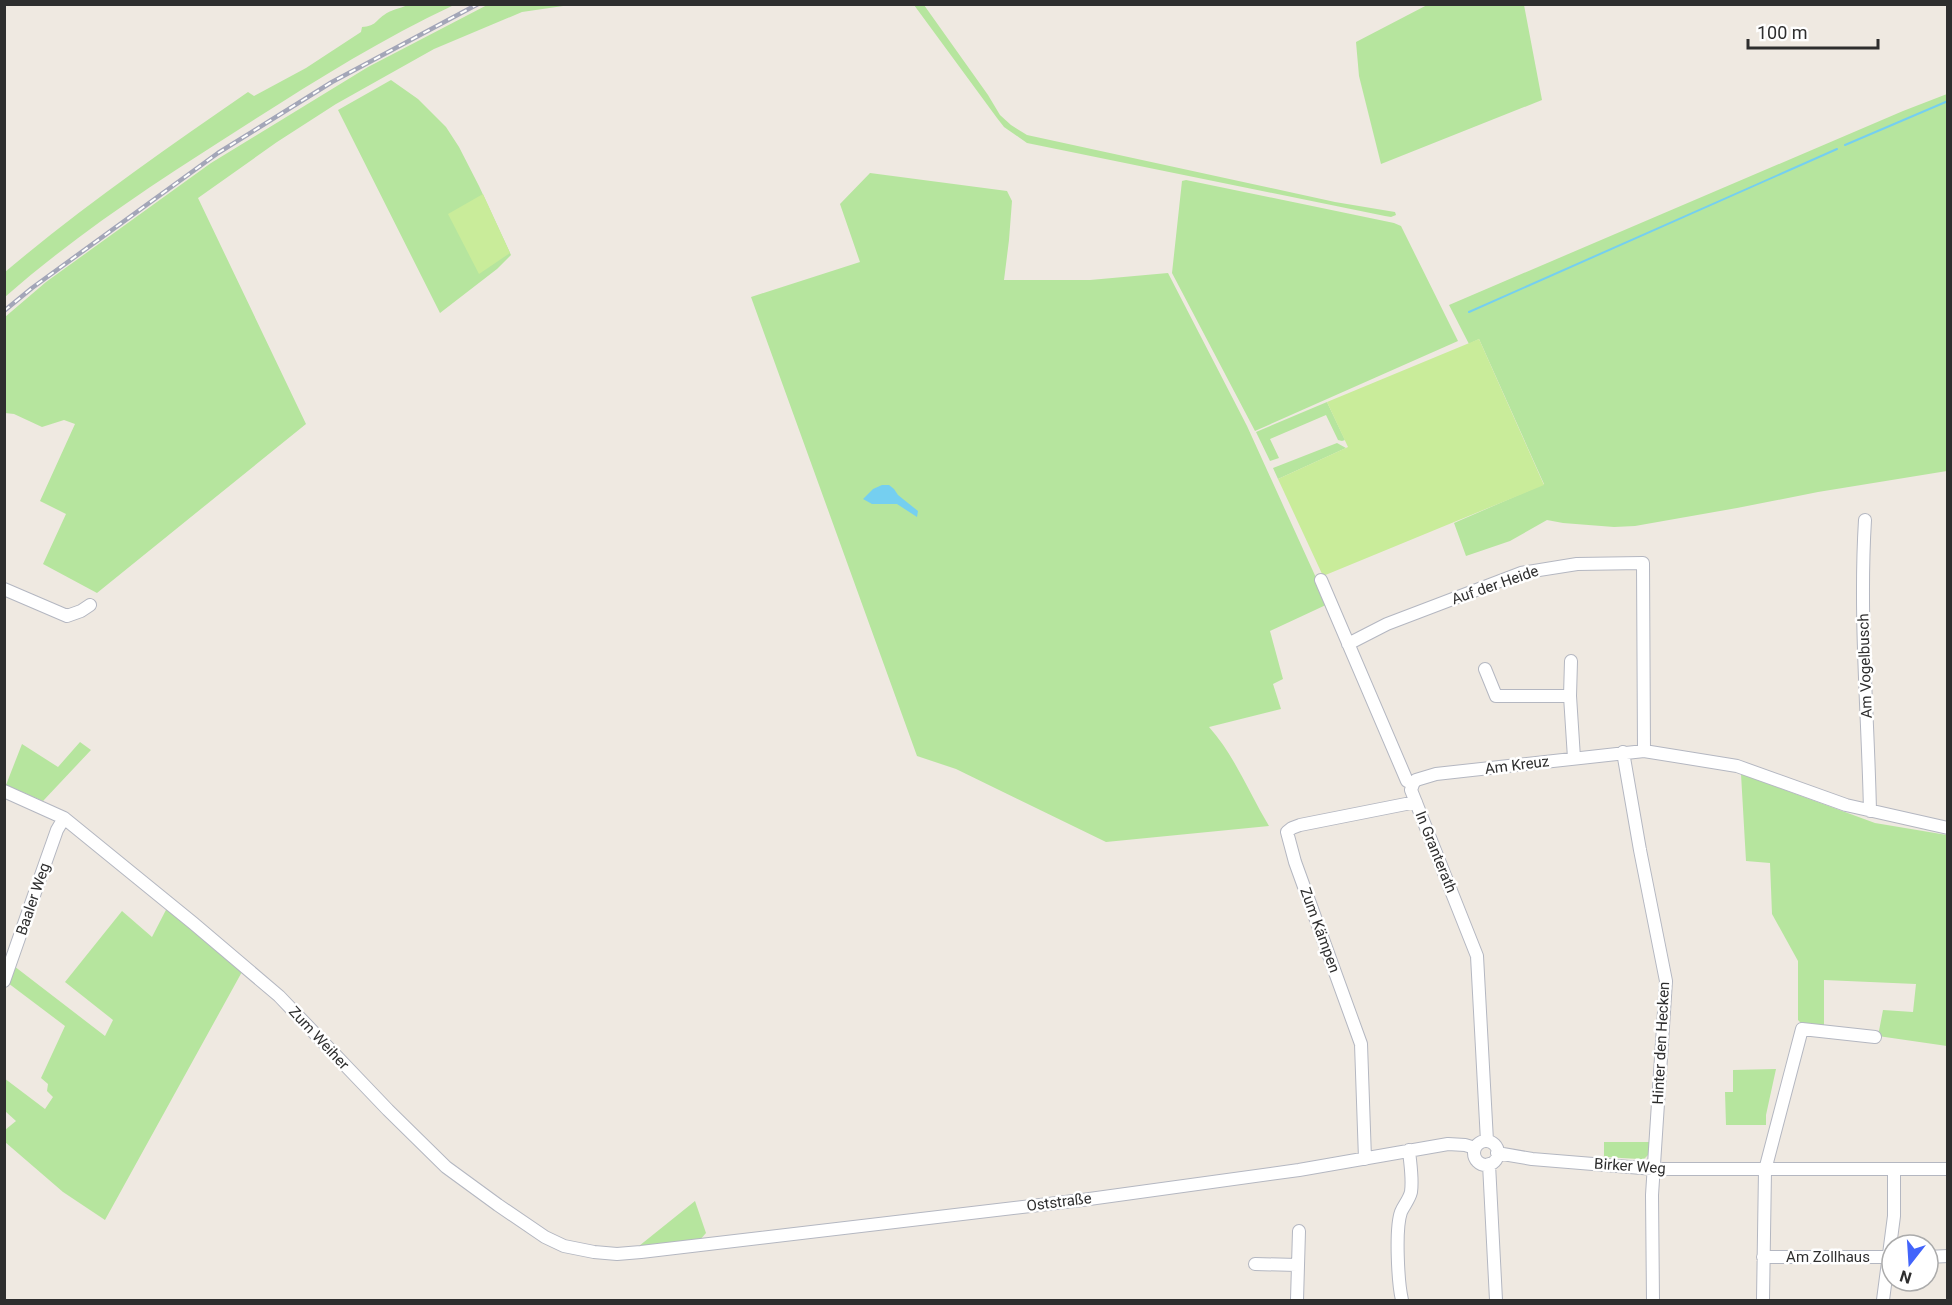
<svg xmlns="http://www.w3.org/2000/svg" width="1952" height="1305" font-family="Roboto,sans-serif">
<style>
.green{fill:#b6e59e}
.pitch{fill:#c9ec9a}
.water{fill:#75cff0}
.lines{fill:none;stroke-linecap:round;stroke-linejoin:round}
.stream{stroke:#75cff0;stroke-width:2}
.minor-casing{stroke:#b4b7c1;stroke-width:14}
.minor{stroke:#fff;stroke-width:12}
.rail-casing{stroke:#a3a6b8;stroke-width:4.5}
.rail{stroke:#fff;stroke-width:2;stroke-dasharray:7;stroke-linecap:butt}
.labels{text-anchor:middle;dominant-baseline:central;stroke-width:5;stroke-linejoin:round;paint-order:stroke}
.street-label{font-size:15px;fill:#2e2e2e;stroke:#fff}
</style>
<rect width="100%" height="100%" fill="#efe9e1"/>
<path class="green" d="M489,4L570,5L522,12L434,49L336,104L277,142L198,198L306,424L97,593L43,564L66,514L40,501L75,424L64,420L42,427L14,414L5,413V317L46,282L211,163L368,67Z
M1429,4L1524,5L1542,100L1381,164L1359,76L1356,42Z
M408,5H454C383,38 315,81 249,123C164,177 80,231 5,297V272C82,207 165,149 248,92L254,96L306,68L361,32L362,27C376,26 375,21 384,15C390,10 401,8 408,5Z
M914,5H924L988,95L1000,115L1011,125L1027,135L1335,202L1395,212L1396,215L1391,217L1385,216L1027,143L1004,127L997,118Z
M391,80L418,99L446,127L459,147L479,186L511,255L497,269L440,313L338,110Z
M1947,94V471L1818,492L1737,508L1635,526L1614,527L1563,523L1547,520L1510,541L1466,556L1454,523L1544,484L1479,339L1469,344L1449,305L1903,111Z
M870,173L1007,191L1012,201L1009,240L1004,280H1090L1168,273L1247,426L1328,604L1270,631L1283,679L1273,684L1281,709L1209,727C1235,756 1249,793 1269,826L1106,842L956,769L917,756L751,297L860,262L840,204Z
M1186,180L1394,223L1401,226L1458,341L1255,431L1172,273L1182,181Z
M1327,402L1345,440L1342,441L1338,440L1326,415L1270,439L1279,458L1270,461L1256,432Z
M1337,443L1346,448L1278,479L1273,468Z
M80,742L91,750L43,801L6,785L22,744L58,767Z
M1741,774L1875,823L1947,835V1046L1878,1036L1883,1010L1913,1012L1916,984L1824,980V1029L1805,1027L1798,1020V961L1772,914L1770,863L1746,861Z
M168,906L243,970L105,1220L63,1192L5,1142V1130L16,1121L5,1111L4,1078L45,1109L53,1097L47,1091L48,1084L41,1078L65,1026L8,983L14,966L105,1036L113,1020L65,982L122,911L152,937Z
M1776,1069L1766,1115V1125H1726L1725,1092H1733V1070Z
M1604,1142H1651L1649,1154L1644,1159H1639L1604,1157Z
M695,1201L706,1233L699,1241L639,1246Z"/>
<path class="pitch" d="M483,194L510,253L479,274L448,214Z
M1479,339L1544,485L1323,576L1278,479L1348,447L1327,402Z"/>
<path class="water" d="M882,485H889L894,489L898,495L918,511L917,517L897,504H872L863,499L873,489Z"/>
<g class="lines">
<path class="stream" d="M1845,145L1948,101
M1469,312L1837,149"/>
<g class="minor-casing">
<path id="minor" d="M1865,520C1859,617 1868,715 1870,811
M1321,580L1407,781L1413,784
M4,589L67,616L81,611L90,605
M1348,644L1387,624L1521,573L1577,564L1643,563L1644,751
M1571,661L1570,696L1574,758
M1485,669L1496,696H1570
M1623,752L1640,850L1666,981L1652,1195L1653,1300
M1413,784L1416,780L1436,774L1644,751L1737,766L1846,805L1948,828
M1413,784L1411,790L1477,956L1487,1141
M4,791L64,818L193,923L279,996L388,1110L446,1167L498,1205L545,1237L564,1246L594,1252L617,1254L641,1252L1082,1200L1299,1170L1448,1144L1465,1145L1475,1148
M4,981L46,861L57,830L64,818
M1474 1153a12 12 0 1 1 24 0a12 12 0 1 1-24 0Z
M1497,1153L1532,1159L1654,1169H1948
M1365,1159L1361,1044L1295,862L1287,832L1292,828L1300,825L1416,802
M1489,1164L1496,1300
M1763,1257H1892
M1928,1257L1948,1256
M1255,1264L1297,1265
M1297,1300L1299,1231
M1402,1300C1398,1283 1395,1229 1401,1212C1404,1205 1409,1200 1411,1192C1413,1178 1410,1163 1409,1150
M1763,1300L1765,1170L1802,1029L1875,1037
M1883,1300L1894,1216V1169"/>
</g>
<use href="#minor" class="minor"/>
<g class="rail-casing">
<path id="rail" d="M4,311L32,288L218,153L332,82L478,4"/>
</g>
<use href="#rail" class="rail"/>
</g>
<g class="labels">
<g class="street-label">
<text transform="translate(1495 585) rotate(-19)">Auf der Heide</text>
<text transform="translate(1865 666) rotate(-92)">Am Vogelbusch</text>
<text transform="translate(1517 765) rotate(-7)">Am Kreuz</text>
<text transform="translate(1436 852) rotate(68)">In Granterath</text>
<text transform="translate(33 899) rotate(-71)">Baaler Weg</text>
<text transform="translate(1320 930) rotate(70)">Zum Kämpen</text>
<text transform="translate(319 1038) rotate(47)">Zum Weiher</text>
<text transform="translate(1661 1043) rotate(-87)">Hinter den Hecken</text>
<text transform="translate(1630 1166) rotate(4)">Birker Weg</text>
<text transform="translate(1059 1202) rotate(-7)">Oststraße</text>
<text x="1828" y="1257">Am Zollhaus</text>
</g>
</g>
<rect width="1952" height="1305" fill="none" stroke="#2e2e2e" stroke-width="12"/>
<g transform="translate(1910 1263) rotate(197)"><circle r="28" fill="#ffffff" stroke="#ababab" stroke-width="1.5"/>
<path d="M0-4.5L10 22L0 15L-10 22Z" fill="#4264fb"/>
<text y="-9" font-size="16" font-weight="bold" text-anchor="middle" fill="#2e2e2e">N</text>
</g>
<path d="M1748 39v9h130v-9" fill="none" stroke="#2e2e2e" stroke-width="3"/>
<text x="1757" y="39" font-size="18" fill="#2e2e2e" stroke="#ffffff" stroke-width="4.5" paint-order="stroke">100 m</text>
</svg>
